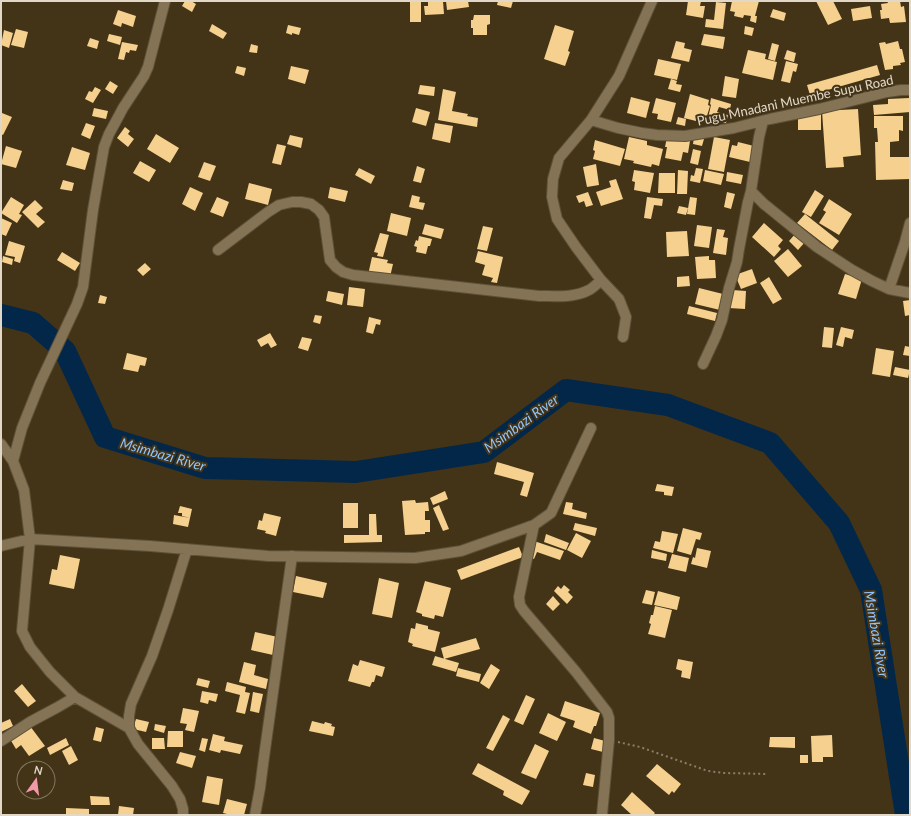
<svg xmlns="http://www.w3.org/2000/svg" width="911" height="816" font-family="Lato,sans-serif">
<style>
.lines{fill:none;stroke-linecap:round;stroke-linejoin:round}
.river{stroke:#032749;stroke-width:22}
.building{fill:#f5d08e}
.minor-casing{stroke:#5d5138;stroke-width:12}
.path{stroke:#8b7e68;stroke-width:2;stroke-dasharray:2 3;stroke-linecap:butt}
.minor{stroke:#847355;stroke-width:10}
.labels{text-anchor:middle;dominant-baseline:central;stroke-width:4;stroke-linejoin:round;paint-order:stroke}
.street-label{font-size:13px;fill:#e1d8c8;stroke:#433418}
.water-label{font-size:14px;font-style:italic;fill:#91c5ff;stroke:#433418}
</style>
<rect width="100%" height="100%" fill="#433418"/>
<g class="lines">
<path class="river" d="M1,315L33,323L65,351L105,437L205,468L356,472L484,452L566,390L668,405L770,443L839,523L871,590L906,815"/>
</g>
<path class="building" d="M185,1H191L196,4L192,12L182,6Z
M410,1H421V22H410Z
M428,1H443L444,14L425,15L424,6H428Z
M446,1H468L469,7L447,10Z
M498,1H513L511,8L497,5Z
M688,1H701L700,6H705L703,18L686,15Z
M732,1H759L755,16H757L756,23L750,21L751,16L744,15L743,18L734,16L735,12L730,11Z
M816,1H833L842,19L828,25Z
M887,1H900L901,7L904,6L906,22L890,23L889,18L881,19L880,10H882L881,4L888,3Z
M716,2L726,3L723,29L705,27L706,19L714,20Z
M870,6L872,18L853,21L851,9Z
M773,9L786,13L784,21L770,17Z
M118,10L136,16L133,27L122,23L121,27L113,24Z
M474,15H490V24L487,25V35H473V28H471V20H473Z
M212,24L227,33L223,39L209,31Z
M288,25L301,28L299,35L292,33V35L286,33Z
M555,25L574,31L568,51L570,52L565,66L544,59Z
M745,26L754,28L752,36L744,34Z
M16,29L28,32L24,48L11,45Z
M4,30L13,33L9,48L1,45Z
M109,34L122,37L120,45L107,41Z
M704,34L725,37L723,49L701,45Z
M90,38L99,41L97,49L87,46Z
M676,41L685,43L684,48L692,50L689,62L671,58Z
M898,41L900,49H902L905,62L900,63L901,65L893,66V69L885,70L879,43L885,42L886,44Z
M122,42L138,45L136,51L130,50L129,53L126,52L124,60L118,59Z
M772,43L779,45L775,61L768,59Z
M251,44L258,46L257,53L249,52Z
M748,50L766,54L765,59L777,62L773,80L742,73Z
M787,50L796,53L794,62L784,59Z
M658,59L681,64L677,80L654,75Z
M786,61L798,64L796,72L793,71L790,83L781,81Z
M877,65L880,75L810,95L807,85Z
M237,66L246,68L244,76L235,73Z
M291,66L309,70L305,84L288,79Z
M725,76L739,79L736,98L722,96Z
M671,79L677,81L676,84L682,85L680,92L668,89Z
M110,81L118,86L113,94L105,89Z
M420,85L435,87L434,96L418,94Z
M95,87L101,90L93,103L85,99L89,91L92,92Z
M443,89L456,92L452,111L468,114L467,116L478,118L477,127L438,120Z
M690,94L709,100L708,105L710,106L706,119L697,116L696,121L684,118Z
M631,97L650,102L646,118L627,113Z
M656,98L676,103L671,122L657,119L658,114L652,113Z
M711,98L731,104L730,110L719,107L717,112L728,115L726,123L708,118L711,105L710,104Z
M909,98L910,112L874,115L873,105L888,104V99Z
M94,108L108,111L106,119L92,116Z
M416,108L430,112L426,126L412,122Z
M858,109L861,155L843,157L844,167L826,168L822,111Z
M2,113L12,117L3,135L1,134V115Z
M798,114H821V130H798Z
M874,116H903V131L899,130V141L890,142V157H910V179L876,180L875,142H878L877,128H874Z
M678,117L686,119L685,126L676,124Z
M86,123L95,126L90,139L81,135Z
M435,123L453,126L450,143L432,139Z
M125,127L130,131L128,134L134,139L128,147L117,138Z
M156,134L179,148L170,163L147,149Z
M290,135L303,138L301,148L287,144Z
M629,137L647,141V145L663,149L659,166L652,164L651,167L633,163L634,161L624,159Z
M667,137L690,141L688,153L683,152L681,161L665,158L667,147H665Z
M694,137L704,139L702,146L693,144Z
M714,137L730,140L724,172L708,169Z
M595,140L625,149L620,166L593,159L595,151L593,150Z
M738,142L754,146L750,162L729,157L732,145L737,146Z
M277,144L286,146L281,165L272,163Z
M6,146L22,151L16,168L1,164Z
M72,147L90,153L85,170L66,165Z
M693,149L701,151L698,165L690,163Z
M140,161L156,170L149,182L133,173Z
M204,162L216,166L210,181L198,177Z
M596,164L599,185L587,187L583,167Z
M417,166L425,169L421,183L413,181Z
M359,168L375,176L371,184L355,175Z
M696,168L703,169L700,183L690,181L691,175L694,176Z
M634,170L654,173L650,193L634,190L635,182L632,181Z
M678,170L688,171L687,194H677Z
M705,170L724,174L721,185L703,181Z
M727,172L743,175L741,184L726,181Z
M659,173H675V193H658Z
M616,179L623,199L601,206L596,192L611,187L609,181Z
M63,180L74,183L72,191L60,189Z
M249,183L272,189L268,205L245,199Z
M190,187L203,193L195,211L182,204Z
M330,187L348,191L345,202L328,198Z
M815,190L824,196L811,217L802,212Z
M588,192L593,205L586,207L584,201L579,203L576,196Z
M727,192L735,194L731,209L724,207Z
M412,195L420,197L419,202L425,203L423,210L409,207Z
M11,197L24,205L19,214L22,215L17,223L1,213Z
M217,197L229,202L223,217L210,212Z
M647,197L663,199L662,206L654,205L651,219L644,218Z
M690,197L697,198L695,215L687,214Z
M829,199L852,214L839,235L819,223L826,212L823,210Z
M35,200L43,208L36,214L45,222L38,228L22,212Z
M679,206L688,208L686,215L677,213Z
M391,213L411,218L407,236L387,231Z
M805,214L839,241L832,250L797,223Z
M1,218L12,223L6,236L1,234Z
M764,223L783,240L778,246L781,249L774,257L752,237Z
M425,224L444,229L441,239L422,234Z
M697,225L712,227L709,248L694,246Z
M483,226L493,228L487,251L477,249Z
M717,229L725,230L723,237L728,238L726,255L713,253Z
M687,231L689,256L667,257L666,232Z
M380,233L389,235L383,257L377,256L378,253L374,252Z
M796,233L805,242L798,250L789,241Z
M419,236L432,239L430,246H428L426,254L416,252L417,247L414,246L416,240L418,241Z
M9,241L25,246L20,263L14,261L15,257L5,255Z
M788,249L802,266L788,277L774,261Z
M478,251L503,257L497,283L491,282L493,278L482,275L485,265L475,262Z
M62,252L80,263L75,271L57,260Z
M3,256L13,259L12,265L2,262Z
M709,256V260H715L716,278L697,279L695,257Z
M372,257L388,260L387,263L393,264L390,277L368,275Z
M145,263L151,269L143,276L137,270Z
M752,269L757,283L741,289L735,275Z
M845,274L862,279L856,299L838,294Z
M689,276L690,286L677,287V277Z
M769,277L782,299L773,304L760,283Z
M349,287L365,289L363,307L347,305Z
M699,288L723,294L720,310L695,304Z
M732,290L746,291L745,309L729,308Z
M328,291L344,294L342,305L326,301Z
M100,295L107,297L105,304L98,303Z
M910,300V315L905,316L903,301Z
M689,306L717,313L715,321L687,314Z
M315,315L322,316L320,324L313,322Z
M369,317L381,320L380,325L376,324L373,334L366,332Z
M824,327L834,328L832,348L822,347Z
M841,327L854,330L852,339L845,337L843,347L836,345Z
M270,333L277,345L271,348L268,343L261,347L257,340Z
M302,337L312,339L308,351L298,348Z
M905,346L910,347V356L903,355Z
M876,348L894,351L890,377L872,374Z
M127,353L147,358L145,366L140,365L138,372L123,369Z
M895,367L910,370L908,378L893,375Z
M497,462L534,473L527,497L520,495L524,482L494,474Z
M657,484L674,487L672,496L664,495V492L655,491Z
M445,491L448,499L433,505L430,498Z
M415,500L416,503L428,502L429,511H425V520H430V532H425V534L405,535L402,501Z
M566,502L573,503L572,509L587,513L586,519L563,514Z
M343,503H358V528H343Z
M439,505L449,529L443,531L433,508Z
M180,506L192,509L190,518L182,516V513H178Z
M264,513L281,517L276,536L265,533L266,531L257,529L259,520L262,521Z
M369,514H376L377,535H382V542L344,543V535H369Z
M174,515L190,518L188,527L173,524Z
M575,523L597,528L595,536L573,530Z
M683,528L702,533L700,540L696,539L691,555L677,551Z
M662,531L678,534L673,553L653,548L655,541L660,542Z
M576,533L591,541L582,558L567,550Z
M546,534L569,543L566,550L544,542Z
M534,541L564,551L560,560L537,552L534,559L528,557Z
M519,547L523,557L461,580L457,570Z
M697,548L711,551L707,568L691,564L693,557L695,558Z
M652,550L667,554L666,561L651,558Z
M672,554L689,558L686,572L668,568Z
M60,555L80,559L74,589L49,584L52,569L57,570Z
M296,576L327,583L323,598L293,592Z
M379,578L399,583L392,618L372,614Z
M425,581L451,588L443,617L435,615L434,619L422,616V614L416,612Z
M564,585L570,590L568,592L573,597L567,604L554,591L558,586L561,589Z
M646,590L655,592L652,605L642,603Z
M658,591L680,597L677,610L654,605Z
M553,596L560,604L553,611L546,604Z
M655,606L672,610L665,638L648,634L651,624L649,623L651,615H653Z
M416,623L428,626V629L440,632L435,652L412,646L413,644L408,642L411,628L415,629Z
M255,632L278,637L273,655L251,650Z
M476,638L480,649L444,659L441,648Z
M435,656L459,663L456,672L432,665Z
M678,659L693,662L690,679L681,677L682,671L676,669Z
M360,660L385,667L382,677L376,675L374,682H372L370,687L348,681L353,664L358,666Z
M244,662L256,665L254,675L268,679L266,689L239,682Z
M491,664L500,670L489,689L480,683Z
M458,668L481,674L479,682L456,676Z
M198,678L210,681L208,688L196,685Z
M227,682L246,687L245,692L250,693L245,714L236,712L240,695L225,691Z
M22,684L36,701L28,707L14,691Z
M202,691L218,694L216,702L209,700L208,704L200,702Z
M253,692L263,694L259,713L250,711Z
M526,695L535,699L523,725L514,721Z
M565,701L600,713L596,726H594L591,734L573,727L575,721L560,716Z
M183,708L199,711L194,732L185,730L187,724L180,723Z
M548,713L566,722L557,741L539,733Z
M503,715L510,719L493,751L486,748Z
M10,719L13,726L1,732V723Z
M136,719L149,722L146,732L133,729Z
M312,721L324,724L325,722L332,724L331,726L335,727L333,736L309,731Z
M155,724L166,726L164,733L154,730Z
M30,726L45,746L29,756L21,745L16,749L10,739Z
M96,727L104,729L101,742L93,740Z
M168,731H183V747H167Z
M213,734L225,737L224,741L243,745L240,754L221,750L220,753L209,750Z
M832,735L833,757H823V762H812L811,736Z
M770,737H795V748L769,747Z
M66,738L69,745L50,755L47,748Z
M152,738H164L165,749H152Z
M202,738L208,739L205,752L199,750Z
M594,738L605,741L603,752L591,749Z
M535,744L549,751L536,779L521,773Z
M71,746L78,760L69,765L62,751Z
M180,752L196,756L192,768L176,763Z
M800,755H808V763H800Z
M478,763L530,791L522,805L503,795L504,791L472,774Z
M657,764L681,784L674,793L672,791L669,795L646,776Z
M586,773L595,775L593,787L583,785Z
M207,776L223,779L219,805L202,802Z
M632,792L655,813L653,815H632L621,805Z
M90,796L109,797L110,805H91Z
M227,799L247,804L244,815H231L223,813Z
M119,806L134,808L133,815H118Z
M66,808L89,809V815H66Z"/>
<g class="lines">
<g class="minor-casing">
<path id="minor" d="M591,120L618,128L642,133L657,135L685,136L734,128L770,119L819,109L887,92L901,90H910
M751,191L764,204L817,247L852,270L872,281L889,289L910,293
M218,250L268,212L279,205L292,202H301L311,204L319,210L324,217L330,260L336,267L343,272L353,275L539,296C556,296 574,298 589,290C593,288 597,284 601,280
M889,289L905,242L910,223
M623,337L626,317L619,299L601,280L576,247L557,219L552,197L553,179L559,158L591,120L619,76L652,1
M703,364L716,336L722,320L729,288L737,262L739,249L748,202L751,191L759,137L763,121
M1,444L13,461L24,490L30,539L22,631L30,647L50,672L75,697L129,728
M13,461L22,428L40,383L77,304L83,287L93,210L104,147L109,134L115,123L123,108L144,76L148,67L165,1
M534,525L519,597L520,605L524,611L576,672L607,712L609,718V740L602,815
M1,546L30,539L150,546L268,556L415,558L461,551L534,525L551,513L591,428
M1,741L30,722L58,707L75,697
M183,815V809L180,799L172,786L138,744L129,728V716L131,704L152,656L168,610L187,549
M255,815L260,788L264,757L292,556"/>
</g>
<path class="path" d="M618,742L640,747L708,771L724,773L768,774"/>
<use href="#minor" class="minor"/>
</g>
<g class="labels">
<g class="street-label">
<text transform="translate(795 100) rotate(-12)">Pugu Mnadani Muembe Supu Road</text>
</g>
<g class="water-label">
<text transform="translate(521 423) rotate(-36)">Msimbazi River</text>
<text transform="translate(163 454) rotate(16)">Msimbazi River</text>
<text transform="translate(877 634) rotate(80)">Msimbazi River</text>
</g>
</g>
<rect width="911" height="816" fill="none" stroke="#e1d8c8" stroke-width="4"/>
<g transform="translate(36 780) rotate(14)"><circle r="19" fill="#433418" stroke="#82765e"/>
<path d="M0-3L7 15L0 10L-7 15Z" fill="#f39aa9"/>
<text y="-6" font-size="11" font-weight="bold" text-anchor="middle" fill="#e1d8c8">N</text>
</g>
</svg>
